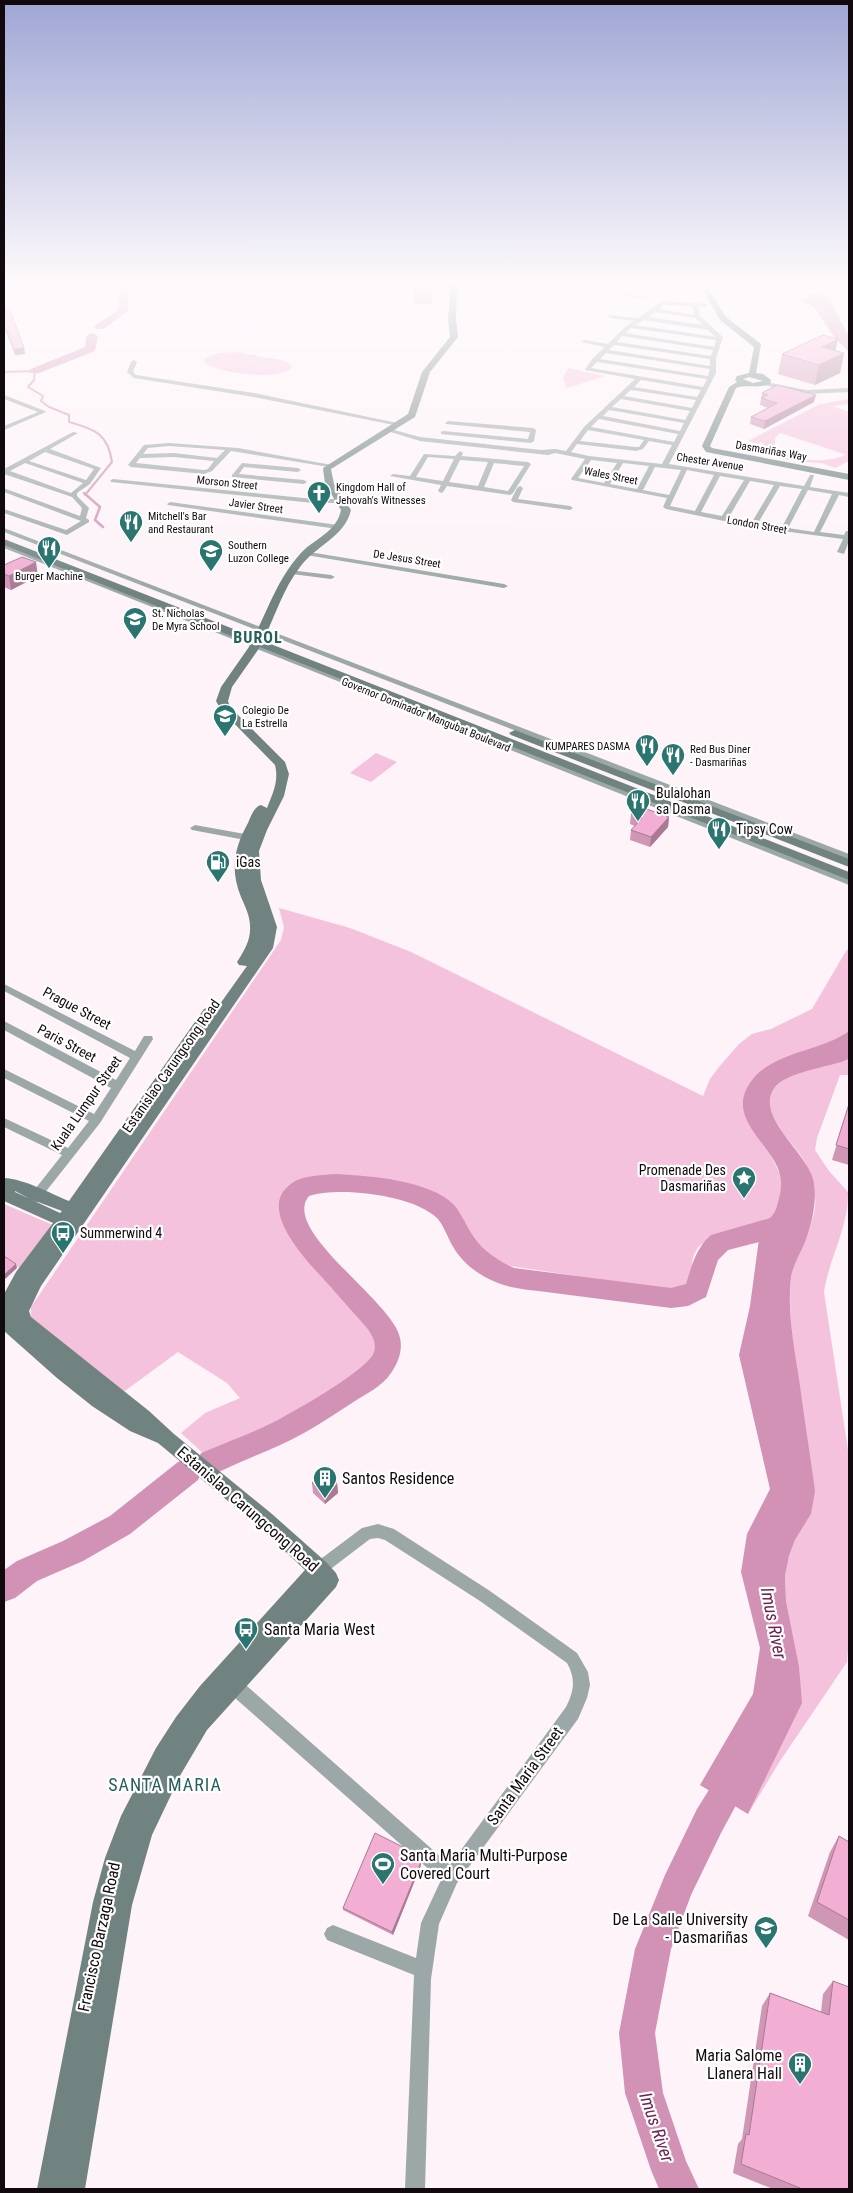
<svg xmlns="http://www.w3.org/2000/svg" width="853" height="2193" font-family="'Roboto Condensed',sans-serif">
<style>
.green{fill:#f4c2dc;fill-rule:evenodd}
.water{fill:#d292b5}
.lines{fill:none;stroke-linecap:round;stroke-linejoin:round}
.stream-far1{stroke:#d292b5;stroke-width:2}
.stream{stroke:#d292b5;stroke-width:2.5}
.river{fill:#d292b5;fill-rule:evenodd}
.street{fill:#9ca8a7;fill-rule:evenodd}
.secondary{fill:#708381;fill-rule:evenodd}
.wall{fill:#d096b5}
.shaded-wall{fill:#a97a94}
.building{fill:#f2afd3;stroke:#a97a94}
.labels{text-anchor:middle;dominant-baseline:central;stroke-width:4.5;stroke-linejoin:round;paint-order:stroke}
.far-street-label{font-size:11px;fill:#11090d;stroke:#fff}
.far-poi-label{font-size:11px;fill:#11090d;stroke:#fff;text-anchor:start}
.poi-label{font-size:14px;fill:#11090d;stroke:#fff;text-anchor:start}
.street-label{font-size:14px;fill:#11090d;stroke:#fff}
.far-district-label{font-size:16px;font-weight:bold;letter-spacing:1px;fill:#26605d;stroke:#fff}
.near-poi-label{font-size:16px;fill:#11090d;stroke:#fff;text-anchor:start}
.near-street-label{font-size:16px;fill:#11090d;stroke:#fff}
.near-water-label{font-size:18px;font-style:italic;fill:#6e2352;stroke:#fff}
.near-neighbourhood-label{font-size:18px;letter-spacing:1px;fill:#26605d;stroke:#fff}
</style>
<rect width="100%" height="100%" fill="#fdf3f8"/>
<path class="green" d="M236,352L281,360L288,362L292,367C282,382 215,373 204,362L205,358L218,353Z
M568,368L605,376L567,388L563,378Z
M849,399V404L832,406L849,412V461L835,468C832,467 827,465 825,464C805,460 773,465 762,442L758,444L748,441L820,404ZM780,433L844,454L845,455C825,464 789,462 775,445V438Z
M376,753L397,762L371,782L350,773Z
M279,908L350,928L411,952L703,1096L710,1079L719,1067L739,1044L752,1034L771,1029L812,1009L846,951L849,949V1031C819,1054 776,1051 751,1081L768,1150L781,1176V1192L777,1210L773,1218L761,1224L710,1238L698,1247L693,1257L690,1278L682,1289L668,1290L511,1266C498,1260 483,1254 473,1241C470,1236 468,1229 465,1224C458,1210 447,1200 432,1194C401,1182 316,1164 288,1186C278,1193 281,1213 284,1222C294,1252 345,1301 368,1325L377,1338L379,1348L374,1361L361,1372L288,1419L203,1453L181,1433L205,1413L240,1398L227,1383L178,1352L122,1393L31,1318V1307L281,940L284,927Z
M849,1059V1075H840L817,1138L815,1150L829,1171L848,1192C849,1227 829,1258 824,1292L849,1457V1640L847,1662L780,1761L748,1814L801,1703L799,1666L786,1601L785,1576L789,1556L795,1540L811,1514C806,1468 801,1422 796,1375C793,1344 788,1308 791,1277C794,1254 818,1222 815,1198C813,1187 810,1171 805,1162C794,1142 759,1115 773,1090C784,1071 830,1068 849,1059Z
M4,1204L53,1225L21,1269L4,1258Z"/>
<path class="water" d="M826,294L849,336V352L834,337L814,307L800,300Z
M849,1031V1059C830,1068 784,1071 773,1090C757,1118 806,1152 813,1179C818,1199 812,1223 805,1242C800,1254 793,1265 791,1277C787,1311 794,1346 799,1379C804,1417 810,1454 815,1491L811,1514L795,1540L789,1556L785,1576L786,1601L799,1666L802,1703L748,1814L700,1785L753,1694L760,1648L741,1572L747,1534L770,1489L739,1355L750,1306L761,1224C774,1217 776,1212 779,1198C781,1191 782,1182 780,1175C774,1147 731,1122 746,1090C764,1051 818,1054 849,1031Z"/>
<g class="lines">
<path class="stream-far1" d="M617,283L609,290L644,298
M4,372L35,371L34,380L28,387L43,396L41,401L49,407L69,415V422C95,429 108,434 112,462L85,495"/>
<path class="stream" d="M84,493L100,507L95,520L103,527"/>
<path class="river" d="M119,283H129L128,311L104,329H96L94,327L96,325L118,310Z
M813,293L821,297L849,338V347C836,344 817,308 808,296Z
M92,333L98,336L95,351L39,373H31L29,371L31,369L85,347L86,336Z
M337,1174C370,1176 430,1180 454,1205C461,1213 465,1223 470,1231C480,1249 495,1259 514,1268L671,1288L686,1284C692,1265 696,1248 711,1235L788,1213L797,1215L800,1222L797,1229L767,1240L728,1250L718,1260L706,1297L688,1306L671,1308C632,1303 593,1298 554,1293C535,1290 516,1290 498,1283C478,1275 462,1263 452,1245C447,1236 444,1226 437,1218C414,1195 339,1186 309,1196C280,1230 393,1301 400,1338C403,1350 398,1363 391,1373C382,1387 365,1394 352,1403C336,1413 320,1424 304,1433C277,1448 248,1458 221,1471L211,1474L202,1471L198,1480L130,1534L83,1561L37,1581L15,1598L4,1602V1570L17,1561L63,1541L110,1516L178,1462L188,1458L197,1462L201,1453C229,1441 259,1431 285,1416C302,1407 370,1368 374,1352C377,1343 372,1335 367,1328C354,1313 341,1299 329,1285C311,1265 253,1209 292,1183C304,1175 323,1175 337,1174Z
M738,1756L749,1761L754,1772L721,1833L691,1895L671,1949L655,2033L663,2093L686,2161L699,2189H659L651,2170L625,2093L619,2033L635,1949L665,1875L697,1809L727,1761Z"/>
<path class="street" d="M662,301L707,304L705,307L697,306L700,316L723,337L716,358V373L669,464L804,486L810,475H814L810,487L849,493V497L839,495L820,532L844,535L846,531H849V541L844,554L837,552L843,539L753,527L666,509L663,507L667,498L572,480L571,479L585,459L555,453L548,455L420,441L384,430L387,428L420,437L541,450L555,449L566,451L584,427L635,379L585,370L592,359L605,347L581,342L584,340L608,344L626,326L634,321L610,318L608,315L638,318ZM663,305L692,306L694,315L659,309ZM656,312L695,318L703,325L648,317ZM644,320L708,330L716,337L635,325ZM631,328L716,340L714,347L625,333ZM622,336L713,350L711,356L617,342ZM614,345L710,359V366L609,350ZM606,353L710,369L708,376L600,359ZM597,362L707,379L703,387L591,368ZM641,380L701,390L697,397L634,387ZM631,390L696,400L692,408L624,396ZM621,399L690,411L685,420L612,407ZM609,410L684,423L680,431L603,416ZM599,419L678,434L674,442L591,427ZM588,430L644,440L639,447H636L580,441ZM649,441L672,445L662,464L589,456L571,452L577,444L636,451L643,449ZM591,460L617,463L604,483L578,478ZM623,463L649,466L637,489L610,484ZM655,467L681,470L669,495L643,490ZM687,470L714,475L695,511L670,506ZM720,476L744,480L722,516L701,512ZM750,481L774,485L752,522L729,517ZM780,486L802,489L782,527L758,523ZM808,490L832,494L814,532L788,528Z
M134,360L137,362L133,372L136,375L254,393L402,424L399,426L254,397L134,378L127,372L131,362Z
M766,382L806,390L849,388V392L806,394L764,385V383Z
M4,395L45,411L46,412L4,430V426L38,412L4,399Z
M448,421L533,428L536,430L534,441L531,443L441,434V432L443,431L528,439L530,432L446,424L445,423Z
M73,432L78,433L50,449L101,468L90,484L77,493V496L89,508L86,518L89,520V522L67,535L4,513V509L66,530L81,521L4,492V488L6,489L80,516L82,508L72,497L4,474V469ZM45,452L94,469L86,480L29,461ZM25,463L83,483L71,493L10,471Z
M169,443L238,448L332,465L329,467L231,451L212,471L204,474L131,467L128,465L144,445ZM169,446L225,450L217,458L174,453L143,454L148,448ZM174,457L214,461L208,469L204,470L136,463L140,458Z
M460,451L463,453L462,456L528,462L531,464L513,493L510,495L447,486L443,492L441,493L438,491L441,485L390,476L393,474L410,476L424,454L455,456ZM428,457L454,459L443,481L416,477ZM460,460L488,462L478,486L449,482ZM494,463L524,466L508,491L484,487Z
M242,463L298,468L301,470L298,472L244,467L239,474L304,480L307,482L304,484L232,477V475Z
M113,479L313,499H339L342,501L339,503H313L111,482L110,481Z
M520,486L523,488L518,499L570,506L573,508L570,510L513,502L511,500L517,488Z
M170,502L338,525L342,527L338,529L168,505L167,504Z
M4,528L849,854V860L4,532Z
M4,544L849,879V885L4,548Z
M303,551L504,584L508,586L504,588L306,555L302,553Z
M289,570L331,575L335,577L331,579L292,574L288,572Z
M195,825L256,836L261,839L256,842L192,830L190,828Z
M4,984L135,1051L144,1036H152L153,1039L100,1123L36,1204H28L26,1201L28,1198L62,1155L4,1127V1118L68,1148L89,1121L4,1078V1069L94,1114L111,1088L4,1030V1021L116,1080L130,1058L4,991Z
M378,1524L394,1529L490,1591L577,1653L588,1672L590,1685L587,1698L578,1719L457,1883L439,1924L431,1979L425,2189H405L414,1975L327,1940L324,1934L327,1928L333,1925L416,1958L421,1923L441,1880L227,1691L225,1685L227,1679L233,1677L239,1679L450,1865L566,1707C574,1691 576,1679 567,1663L480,1601L385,1540L378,1538L370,1539L324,1574L319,1576L314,1574L312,1569L314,1564L362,1528Z"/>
<path class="secondary" d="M451,283H457L456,319L458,337L430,372L415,417L331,469L334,484L351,510C345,537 315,546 300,567C283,589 275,616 263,641L849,872V880L260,647L232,687L228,701L230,707L285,762L289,774L284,796L267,830L259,851L261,880L277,927L273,948L41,1286L29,1311L31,1317L149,1411L174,1434L272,1514L326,1562L336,1573L339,1580L336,1587L207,1730L181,1774L152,1835L132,1905L85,2189H37L93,1902L105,1858L121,1816L156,1748L176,1717L200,1686L305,1570L258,1526L158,1443L130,1431L92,1406L57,1378L4,1331V1294L16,1272L53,1223L4,1201V1178C25,1179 49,1193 69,1201L204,1009L209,1007L215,1011L247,966L239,965L237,962C244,951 251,940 250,926C250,916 245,906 241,897C230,870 234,848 248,823C251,816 254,807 261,805L267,808C273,793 279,781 275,765L221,710L216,701L221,687L251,644L4,545V539L254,637C269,607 280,573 305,549C319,537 337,530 341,510L325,484L323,468L408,414L422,372L450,337L448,319ZM15,1191L30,1199L62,1211L60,1213L15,1192Z
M699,283H705L726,317L761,344L756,373L763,374L771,380L770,384C758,389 747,384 736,388L710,446L712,448L849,474V480L706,452L702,446L729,387L737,382L735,380L737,376L749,373L754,347L720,320ZM749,377L763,381L753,383L743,379Z
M515,730L849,859V867L511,735L509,733Z"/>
</g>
<path class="wall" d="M433,292L432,304H414V295Z
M4,303L24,348L25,354L15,355L4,327Z
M835,350L844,353L840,373L815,385L778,374L782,354Z
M762,393L814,402L764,429L750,424L751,417L768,408L760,405Z
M4,565L38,576L11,590L4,587Z
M631,814L669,817L668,827L650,847L630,840L631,830L635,826L630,824Z
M849,1104V1165L832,1160Z
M312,1483H337L338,1493L325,1504L313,1493Z
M839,1836L849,1842V1940L808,1916L830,1852Z
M421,1865L393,1935L343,1910V1908Z
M833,1981L849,2189H773L733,2173L738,2144L742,2139L762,2006L770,1993L821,2012L823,1994Z"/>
<path class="shaded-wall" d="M838,339L834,358L844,353L840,373L815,385L822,347Z
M24,348L25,354L15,355L14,349Z
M816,395L814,402L764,429L765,421Z
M36,562L38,576L11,590L9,576Z
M669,817L668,827L650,847L651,837Z
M16,1264L17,1268L4,1280V1275Z
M337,1483L338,1493L325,1504L324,1494Z
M421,1862V1865L393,1935L392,1932Z"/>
<path class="building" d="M433,284L432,295H414L415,285Z
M4,308L10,310L24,348L14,349L4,324Z
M823,335L838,339L822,347L844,353L819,365L782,354Z
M777,385L816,395L765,421L751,417L777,403L761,398L768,395L762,393Z
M22,557L36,562L9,576L4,574V565Z
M638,806L669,817L651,837L631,830L642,818L631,814Z
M849,1104V1149L836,1145Z
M4,1256L16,1264L4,1275Z
M325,1472L337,1483L324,1494L312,1483Z
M375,1833L403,1847L421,1862L392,1932L343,1908Z
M839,1836L849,1842V1920L817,1902Z
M833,1981L849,1987V2189H800V2188L741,2164L746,2134L749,2135L770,1993L829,2015Z"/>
<linearGradient id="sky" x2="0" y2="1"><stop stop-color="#9fa6d4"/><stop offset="0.48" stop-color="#fefafc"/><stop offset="1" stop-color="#fefafc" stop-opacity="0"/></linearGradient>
<rect width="853" height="590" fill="url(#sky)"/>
<defs>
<g id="church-pin" transform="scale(1.25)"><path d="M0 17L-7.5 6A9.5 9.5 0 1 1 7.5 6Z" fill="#2b7571" stroke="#fff"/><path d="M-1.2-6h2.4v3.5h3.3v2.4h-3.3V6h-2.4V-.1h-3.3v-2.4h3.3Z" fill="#fff"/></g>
<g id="restaurant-pin" transform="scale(1.25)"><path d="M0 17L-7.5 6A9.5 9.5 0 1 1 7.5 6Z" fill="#2b7571" stroke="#fff"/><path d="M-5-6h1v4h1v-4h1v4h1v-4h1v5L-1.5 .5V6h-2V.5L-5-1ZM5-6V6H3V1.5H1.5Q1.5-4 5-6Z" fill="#fff"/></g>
<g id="university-pin" transform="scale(1.25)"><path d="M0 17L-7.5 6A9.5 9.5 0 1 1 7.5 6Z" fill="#2b7571" stroke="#fff"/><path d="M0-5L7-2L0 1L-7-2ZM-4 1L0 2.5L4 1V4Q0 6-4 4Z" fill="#fff"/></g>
<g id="school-pin" transform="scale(1.25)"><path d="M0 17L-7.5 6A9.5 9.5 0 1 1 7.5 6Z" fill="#2b7571" stroke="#fff"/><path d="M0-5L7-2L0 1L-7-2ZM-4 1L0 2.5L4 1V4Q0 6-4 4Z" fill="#fff"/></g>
<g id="fuel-pin" transform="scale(1.25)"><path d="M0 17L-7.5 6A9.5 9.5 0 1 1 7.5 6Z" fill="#2b7571" stroke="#fff"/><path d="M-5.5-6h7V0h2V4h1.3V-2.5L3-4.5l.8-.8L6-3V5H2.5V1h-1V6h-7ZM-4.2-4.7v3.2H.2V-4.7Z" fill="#fff"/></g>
<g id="sight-pin" transform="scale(1.25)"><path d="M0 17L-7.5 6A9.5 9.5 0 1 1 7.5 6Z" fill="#2b7571" stroke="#fff"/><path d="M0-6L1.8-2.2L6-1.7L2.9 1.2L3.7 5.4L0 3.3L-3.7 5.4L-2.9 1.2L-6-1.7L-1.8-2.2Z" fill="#fff"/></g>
<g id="bus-pin" transform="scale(1.25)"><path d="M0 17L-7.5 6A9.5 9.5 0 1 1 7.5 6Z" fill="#2b7571" stroke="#fff"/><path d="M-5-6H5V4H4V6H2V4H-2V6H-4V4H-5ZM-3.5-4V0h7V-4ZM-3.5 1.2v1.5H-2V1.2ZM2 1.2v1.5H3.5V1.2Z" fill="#fff"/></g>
<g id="building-pin" transform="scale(1.25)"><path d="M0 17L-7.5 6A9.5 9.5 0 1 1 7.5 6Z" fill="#2b7571" stroke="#fff"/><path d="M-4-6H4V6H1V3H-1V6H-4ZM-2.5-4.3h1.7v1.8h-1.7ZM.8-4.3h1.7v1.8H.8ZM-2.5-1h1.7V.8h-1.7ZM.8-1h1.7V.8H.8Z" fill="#fff"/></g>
<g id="stadium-pin" transform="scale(1.25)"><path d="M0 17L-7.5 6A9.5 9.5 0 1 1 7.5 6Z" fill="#2b7571" stroke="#fff"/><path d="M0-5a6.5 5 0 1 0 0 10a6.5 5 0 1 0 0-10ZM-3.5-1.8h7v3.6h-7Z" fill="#fff"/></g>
</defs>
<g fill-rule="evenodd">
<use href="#church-pin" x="319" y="493"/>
<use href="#restaurant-pin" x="131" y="522"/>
<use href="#restaurant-pin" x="49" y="548"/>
<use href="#university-pin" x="211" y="551"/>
<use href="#school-pin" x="135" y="619"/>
<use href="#school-pin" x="225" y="716"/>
<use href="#restaurant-pin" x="647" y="746"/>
<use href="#restaurant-pin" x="673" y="755"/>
<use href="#restaurant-pin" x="638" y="801"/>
<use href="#restaurant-pin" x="719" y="829"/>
<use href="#fuel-pin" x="218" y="862"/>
<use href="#sight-pin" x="744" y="1178"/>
<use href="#bus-pin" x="63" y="1233"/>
<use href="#building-pin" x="325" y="1478"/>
<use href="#bus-pin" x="246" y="1629"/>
<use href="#stadium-pin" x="383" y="1864"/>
<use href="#university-pin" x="766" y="1928"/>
<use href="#building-pin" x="800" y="2064"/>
</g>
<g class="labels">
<g class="far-street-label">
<text transform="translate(771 451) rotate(10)">Dasmariñas Way</text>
<text transform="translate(710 462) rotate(9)">Chester Avenue</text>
<text transform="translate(611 476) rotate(11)">Wales Street</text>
<text transform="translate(227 483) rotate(6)">Morson Street</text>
<text transform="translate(256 506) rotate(8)">Javier Street</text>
<text transform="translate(757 525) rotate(10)">London Street</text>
<text transform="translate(407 559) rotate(9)">De Jesus Street</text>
<text transform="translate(426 715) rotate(22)">Governor Dominador Mangubat Boulevard</text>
</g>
<g class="far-poi-label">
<text x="336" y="487">Kingdom Hall of<tspan x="336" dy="13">Jehovah's Witnesses</tspan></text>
<text x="148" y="516">Mitchell's Bar<tspan x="148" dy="13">and Restaurant</tspan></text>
<text x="228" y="545">Southern<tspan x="228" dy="13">Luzon College</tspan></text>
<text x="49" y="576" text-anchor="middle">Burger Machine</text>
<text x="152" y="613">St. Nicholas<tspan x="152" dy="13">De Myra School</tspan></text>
<text x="242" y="710">Colegio De<tspan x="242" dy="13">La Estrella</tspan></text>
<text x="630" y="746" text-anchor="end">KUMPARES DASMA</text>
<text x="690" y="749">Red Bus Diner<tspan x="690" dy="13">- Dasmariñas</tspan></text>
</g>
<g class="poi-label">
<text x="656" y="793">Bulalohan<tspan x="656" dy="16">sa Dasma</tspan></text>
<text x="736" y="829">Tipsy Cow</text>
<text x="236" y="862">iGas</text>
<text x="726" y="1170" text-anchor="end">Promenade Des<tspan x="726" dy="16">Dasmariñas</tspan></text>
<text x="80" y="1233">Summerwind 4</text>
</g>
<g class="street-label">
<text transform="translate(77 1008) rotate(28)">Prague Street</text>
<text transform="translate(67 1043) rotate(28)">Paris Street</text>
<text transform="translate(171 1066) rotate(-55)">Estanislao Carungcong Road</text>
<text transform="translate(86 1103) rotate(-55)">Kuala Lumpur Street</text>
</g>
<g class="far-district-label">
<text x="258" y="637">BUROL</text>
</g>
<g class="near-poi-label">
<text x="342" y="1478">Santos Residence</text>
<text x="264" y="1629">Santa Maria West</text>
<text x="400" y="1855">Santa Maria Multi-Purpose<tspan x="400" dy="18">Covered Court</tspan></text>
<text x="748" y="1919" text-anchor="end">De La Salle University<tspan x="748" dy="18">- Dasmariñas</tspan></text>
<text x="782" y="2055" text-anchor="end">Maria Salome<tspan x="782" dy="18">Llanera Hall</tspan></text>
</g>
<g class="near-street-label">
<text transform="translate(248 1509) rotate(41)">Estanislao Carungcong Road</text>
<text transform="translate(525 1776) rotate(-54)">Santa Maria Street</text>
<text transform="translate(99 1937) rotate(-78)">Francisco Barzaga Road</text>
</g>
<g class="near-water-label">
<text transform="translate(774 1623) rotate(79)">Imus River</text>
<text transform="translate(657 2127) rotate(71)">Imus River</text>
</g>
<g class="near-neighbourhood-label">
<text x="165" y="1784">SANTA MARIA</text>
</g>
</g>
<rect width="853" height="2193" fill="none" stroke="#11090d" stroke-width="10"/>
</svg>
